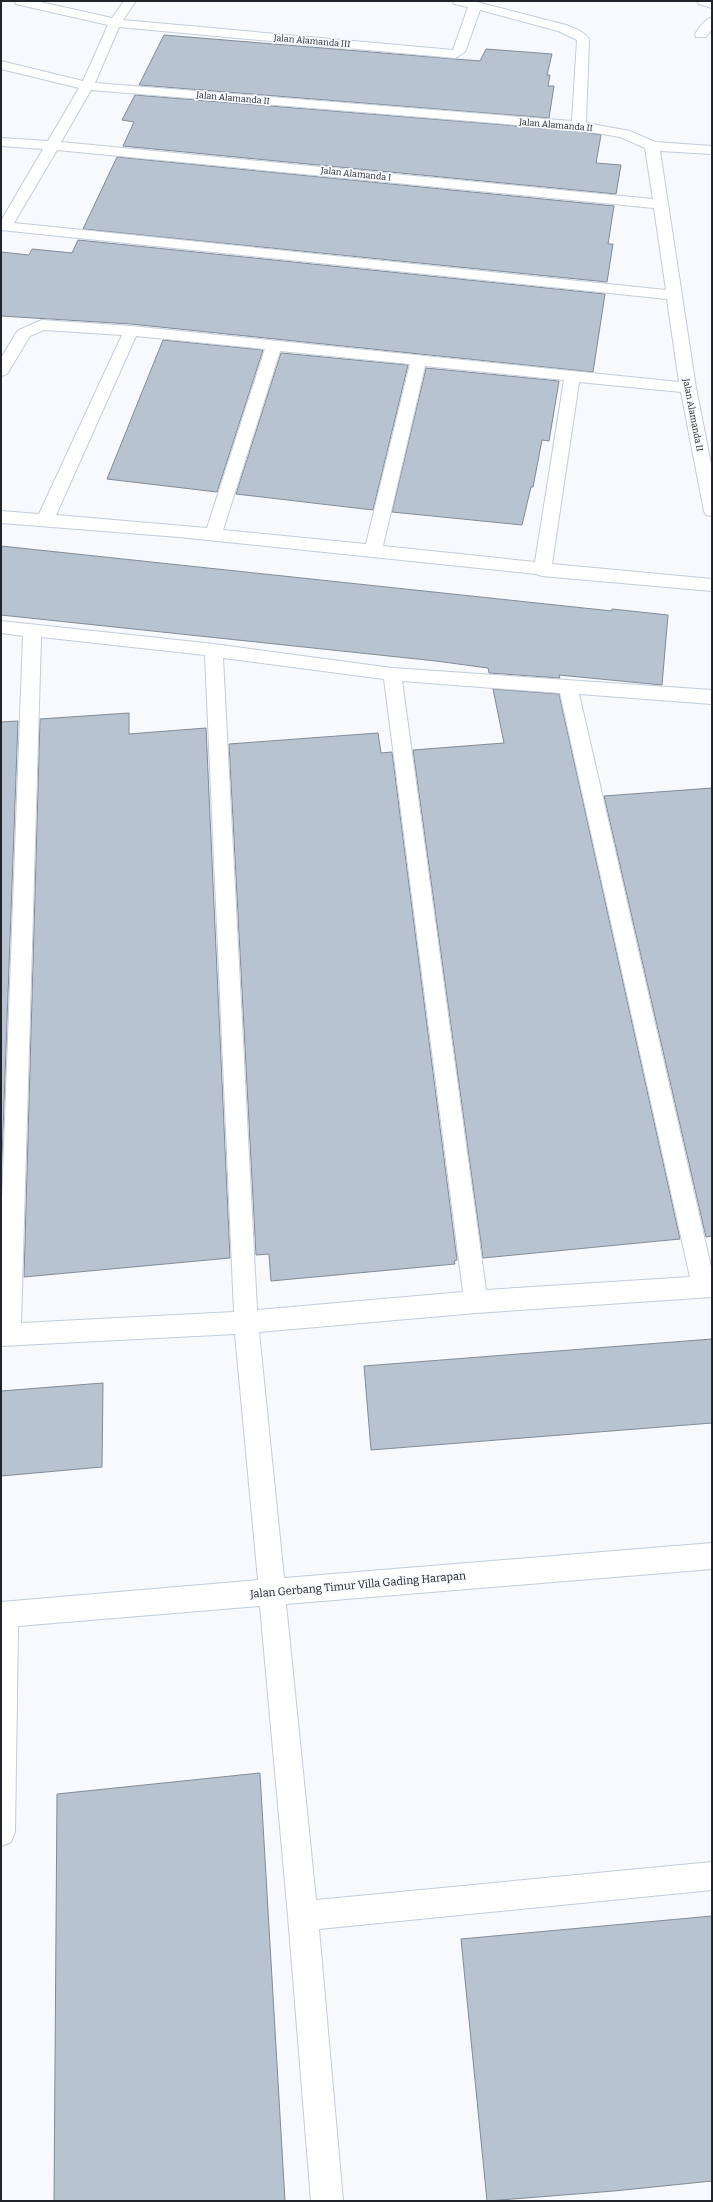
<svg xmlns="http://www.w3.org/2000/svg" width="713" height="2202" font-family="Bitter,serif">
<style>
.building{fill:#b7c3d0;stroke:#818b98}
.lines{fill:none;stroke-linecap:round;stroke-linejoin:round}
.street-casing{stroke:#c2cddb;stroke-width:2}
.street{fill:#fff;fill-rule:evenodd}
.labels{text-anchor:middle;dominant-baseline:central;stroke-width:3.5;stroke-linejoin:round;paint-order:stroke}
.far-street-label{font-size:9px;fill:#21252b;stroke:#f7f9fc}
.street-label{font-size:11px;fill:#21252b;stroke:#f7f9fc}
</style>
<rect width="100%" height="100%" fill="#f7f9fc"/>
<path class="building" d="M164,35L480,61L486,49L552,54L547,75H550L548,86H554L549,118L139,85Z
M135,95L579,131L601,135L596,163L621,165L616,194L123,146L134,122L122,120Z
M117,157L614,206L608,244H613L607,282L83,229Z
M78,240L605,294L593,372L131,324L1,316V252L29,255L32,249L72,253Z
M163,340L263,350L217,492L107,479Z
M281,353L408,365L373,510L236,494Z
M426,368L559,381L549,441L542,440L533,487H531L522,525L392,512Z
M1,546L612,611V609L668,615L662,685L559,675L560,678L489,673L488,668L436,661L1,615Z
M493,689L559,694L680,1239L483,1258L413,750L504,743Z
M129,713V734L206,728L230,1258L24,1277L40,719Z
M18,721L1,1186V722Z
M378,733L381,753L392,752L457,1260L454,1261L455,1264L271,1281L269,1254L256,1255L229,744Z
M712,788V1236L706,1237L604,796Z
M712,1339V1423L371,1450L364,1366Z
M103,1383L102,1467L1,1476V1391Z
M260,1773L285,2201H54L57,1794Z
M712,1916V2181L614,2191L487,2201L461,1939Z"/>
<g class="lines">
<g class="street-casing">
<path id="street" d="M14,1H36L112,18L124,1H136L123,20L453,50L468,7L454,4L452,1H473L566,25C575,29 584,31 589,39L586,123L630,131L655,142L712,146V154L660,151L696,388L712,469V516L706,515L704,511L681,392L579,382L552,564L712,579V591L542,576L536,574L179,537L1,523V511L39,514L122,335L44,330L30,336L7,374L1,376V358L16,333L19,330L37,322L42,320L131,326L679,382L667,299L1,230V221L43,149L1,146V138L48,141L79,88L1,69V61L83,81L108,25L16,4ZM480,10L558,31L577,40L572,121L95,83L119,27L455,58L465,52ZM91,90L579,130L620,137L645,148L653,199L61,142ZM57,150L654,208L666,290L14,223ZM136,336L265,349L207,528L56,515ZM280,351L410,364L366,544L223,530ZM425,366L564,380L535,562L383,546Z
M697,1H712V8L699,4Z
M712,17V29L706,37H696L695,34C699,28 705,19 712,17Z
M1,621L214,644L392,668L712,690V704L579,694L712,1271V1297L476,1313L259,1332L284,1578L712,1543V1569L286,1604L316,1900L712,1862V1890L319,1929L343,2201H311L288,1916L260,1606L18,1626L15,1832L11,1842L1,1846V1602L258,1580L235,1334L1,1346V1226L23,636L1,633ZM41,637L205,655L234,1312L21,1323ZM223,658L384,679L463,1292L257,1310ZM402,681L560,693L690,1277L486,1290Z"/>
</g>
<use href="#street" class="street"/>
</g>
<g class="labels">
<g class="far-street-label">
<text transform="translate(312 41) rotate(5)">Jalan Alamanda III</text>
<text transform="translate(233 98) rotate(5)">Jalan Alamanda II</text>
<text transform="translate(556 125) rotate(5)">Jalan Alamanda II</text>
<text transform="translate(356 174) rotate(6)">Jalan Alamanda I</text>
<text transform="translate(693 415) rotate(79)">Jalan Alamanda II</text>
</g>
<g class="street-label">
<text transform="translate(358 1585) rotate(-5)">Jalan Gerbang Timur Villa Gading Harapan</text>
</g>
</g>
<rect width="713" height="2202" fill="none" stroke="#21252b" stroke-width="4"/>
</svg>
